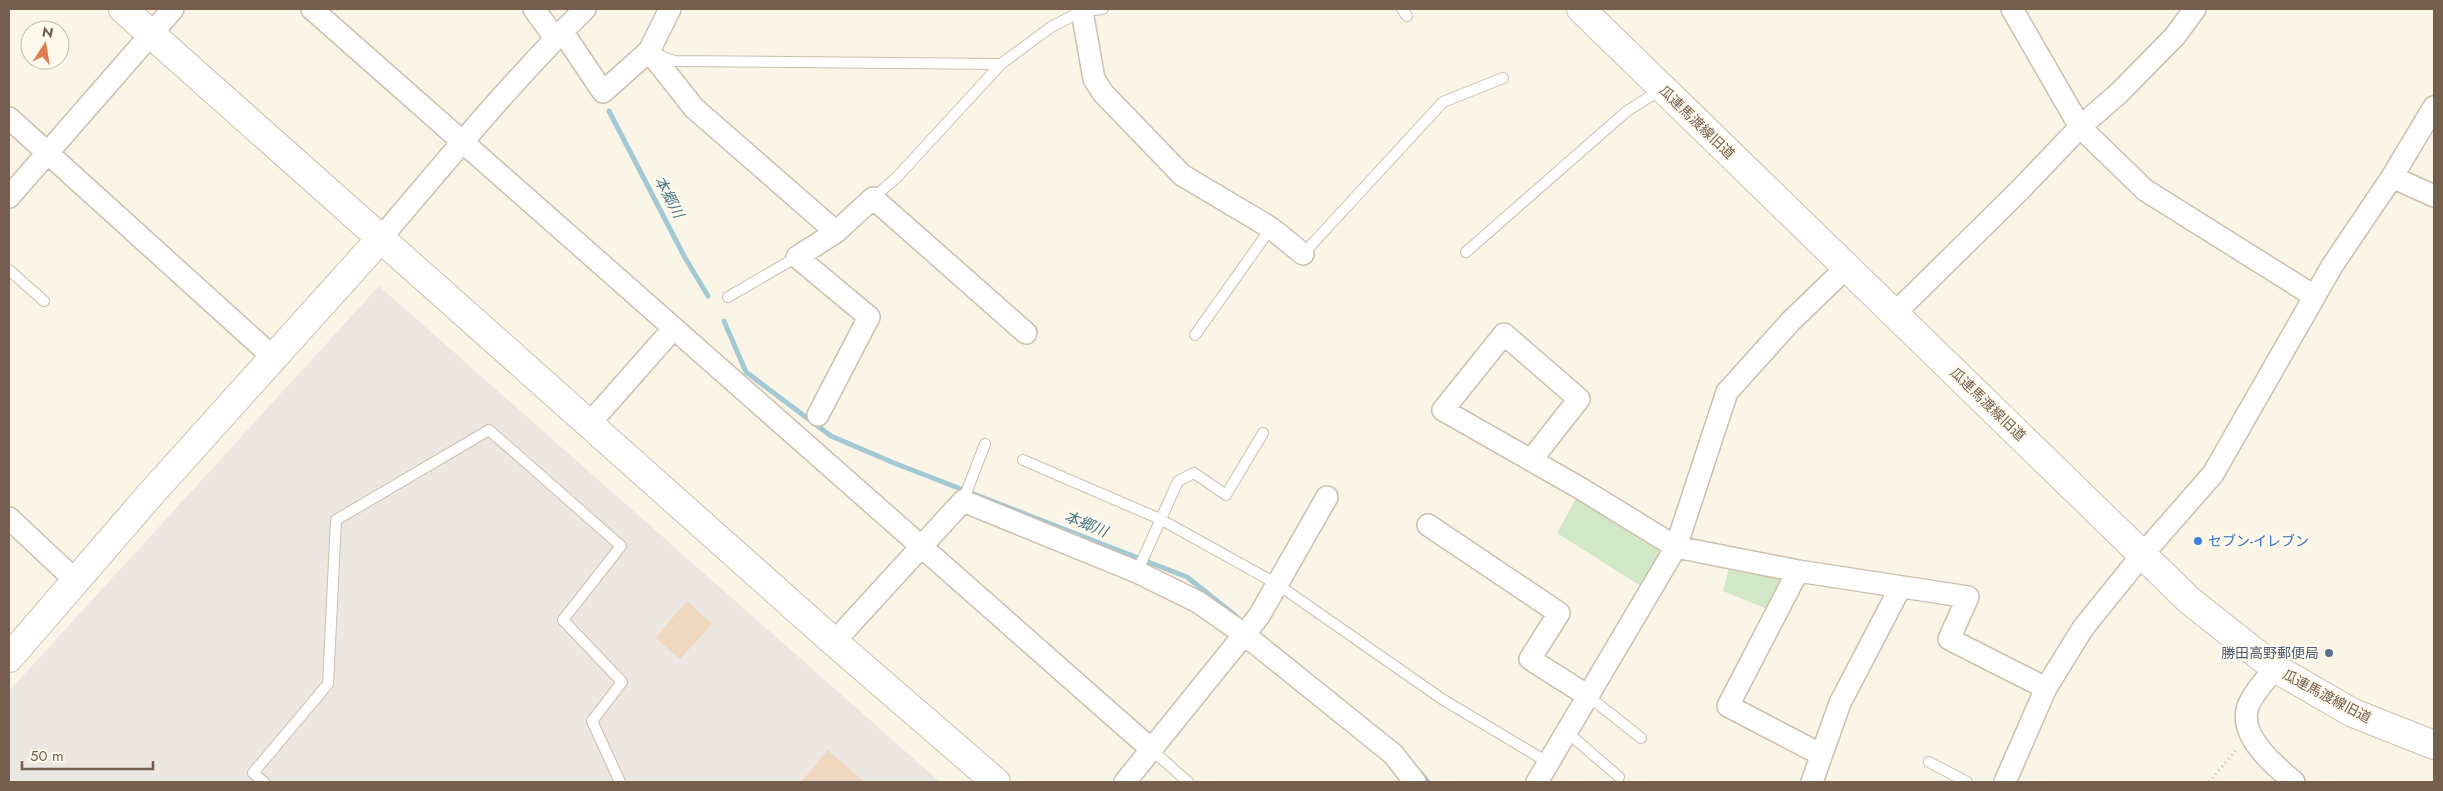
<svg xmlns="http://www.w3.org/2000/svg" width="2443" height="791" font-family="Jost,'Noto Sans JP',sans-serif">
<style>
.industrial{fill:#ece7e0}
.green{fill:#d1e8c6}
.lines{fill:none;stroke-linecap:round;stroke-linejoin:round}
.stream{stroke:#a3c9d5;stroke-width:5}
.building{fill:#efd7c0}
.lane-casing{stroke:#cdbeae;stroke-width:12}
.street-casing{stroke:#cdbeae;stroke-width:24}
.secondary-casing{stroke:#cfbfab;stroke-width:30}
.path{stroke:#d4baa3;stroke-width:3;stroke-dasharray:1 4;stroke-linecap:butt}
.lane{stroke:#fff;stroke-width:10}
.street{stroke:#fff;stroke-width:21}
.secondary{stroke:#fff;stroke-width:28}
.shop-dot{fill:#3f7fe0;stroke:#fef9ed;stroke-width:2}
.service-dot{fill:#5c6f8a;stroke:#fef9ed;stroke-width:2}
.labels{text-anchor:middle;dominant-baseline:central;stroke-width:4.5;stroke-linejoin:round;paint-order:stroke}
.street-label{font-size:14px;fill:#745e4d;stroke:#fef9ed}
.shop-label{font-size:14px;fill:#366cbe;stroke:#fef9ed;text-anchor:start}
.service-label{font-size:14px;fill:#4e5e75;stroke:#fef9ed;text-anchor:end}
.water-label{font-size:15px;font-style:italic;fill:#477685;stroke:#fef9ed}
</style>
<rect width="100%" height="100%" fill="#fbf5e7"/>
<path class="industrial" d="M379,286L940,782H9V691Z"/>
<path class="green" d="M1579,493L1669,547L1647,590L1557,533Z
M1731,560L1790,573L1772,611L1723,591Z"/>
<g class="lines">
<path class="stream" d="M609,111L684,256L708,296
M724,321L746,372L831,436L894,463L1187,577L1236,616
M1421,773L1428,782"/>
</g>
<path class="building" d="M687,601L712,624L680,659L655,638Z
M828,750L864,782H801Z"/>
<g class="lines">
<g class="lane-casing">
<path id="lane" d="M1402,9L1407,16
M658,55L674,61L1001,64
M873,198L897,177L1001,64L1051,27L1082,11L1103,9
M1466,252L1627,111L1662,89
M1303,254L1443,102L1503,78
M9,270L44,301
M728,297L797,257
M1195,335L1271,228
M1023,460L1160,519L1277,584L1442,699L1549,763
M963,501L985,444
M1137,572L1178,481L1194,473L1226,495L1263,433
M1588,696L1641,738
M1567,732L1619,777
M1152,750L1188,782
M1929,762L1967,782
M264,782L253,773L328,684L336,520L489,430L621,546L563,620L622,682L592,721L620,782"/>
</g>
<g class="street-casing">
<path id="street" d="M312,9L1152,750
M534,9L555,38
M2012,9L2080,127L2145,190L2314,296
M1082,11L1094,79L1103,93L1182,175L1271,228L1303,254
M562,31L603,92L649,51L670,9
M649,51L694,108L836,232
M9,118L274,358
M2392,177L2434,196
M9,197L173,9
M381,238C447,160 512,81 585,9
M1894,314L2019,191L2080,127L2119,93L2175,36L2195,9
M818,415L869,317L797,257L836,232L873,198L1026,333
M590,423L673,329
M1531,460L1579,399L1504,334L1443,410L1580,488L1676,547L1798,571L1968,597L1949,639L2046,688
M9,518L76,581
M1428,525L1559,613L1530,659L1588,696
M1798,571L1728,706L1820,754
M834,642L963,501L1137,572L1198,602L1245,635L1393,754L1415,782
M2275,668C2266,680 2250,696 2247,710C2241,738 2275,766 2294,782
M1125,782L1259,616L1327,497
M1537,782L1676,547L1727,392L1791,321L1847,267
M1812,782L1840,703L1900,588
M2005,782L2046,688L2083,628L2142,555L2213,474L2332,266L2392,177L2434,107"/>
</g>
<g class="secondary-casing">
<path id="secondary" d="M123,9L834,642L996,782
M1581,9L2190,601L2275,668L2353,713L2434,745
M9,658L149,496L381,238"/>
</g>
<path class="path" d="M2209,782L2237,749"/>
<use href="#lane" class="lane"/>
<use href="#street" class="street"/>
<use href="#secondary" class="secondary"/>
</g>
<circle class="shop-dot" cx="2198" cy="541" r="5"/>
<circle class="service-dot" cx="2329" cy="653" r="5"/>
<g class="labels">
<g class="street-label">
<text transform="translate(1697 122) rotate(44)">瓜連馬渡線旧道</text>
<text transform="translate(1988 404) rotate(44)">瓜連馬渡線旧道</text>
<text transform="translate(2327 696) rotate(28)">瓜連馬渡線旧道</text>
</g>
<g class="shop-label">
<text x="2208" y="541">セブン-イレブン</text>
</g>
<g class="service-label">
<text x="2319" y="653">勝田高野郵便局</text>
</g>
<g class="water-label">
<text transform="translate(669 197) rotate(62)">本郷川</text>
<text transform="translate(1086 524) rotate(22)">本郷川</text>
</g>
</g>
<rect width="2443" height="791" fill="none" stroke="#745e4d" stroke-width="20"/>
<g transform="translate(45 45) rotate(12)"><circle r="24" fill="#fef9ed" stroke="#c7bbad"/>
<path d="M0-4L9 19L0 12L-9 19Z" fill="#de7e53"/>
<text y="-8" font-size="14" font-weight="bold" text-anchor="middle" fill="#745e4d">N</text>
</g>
<path d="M22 761v8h131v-8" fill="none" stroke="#745e4d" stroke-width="2.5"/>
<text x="30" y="761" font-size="15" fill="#745e4d" stroke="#fef9ed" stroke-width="4" paint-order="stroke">50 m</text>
</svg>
